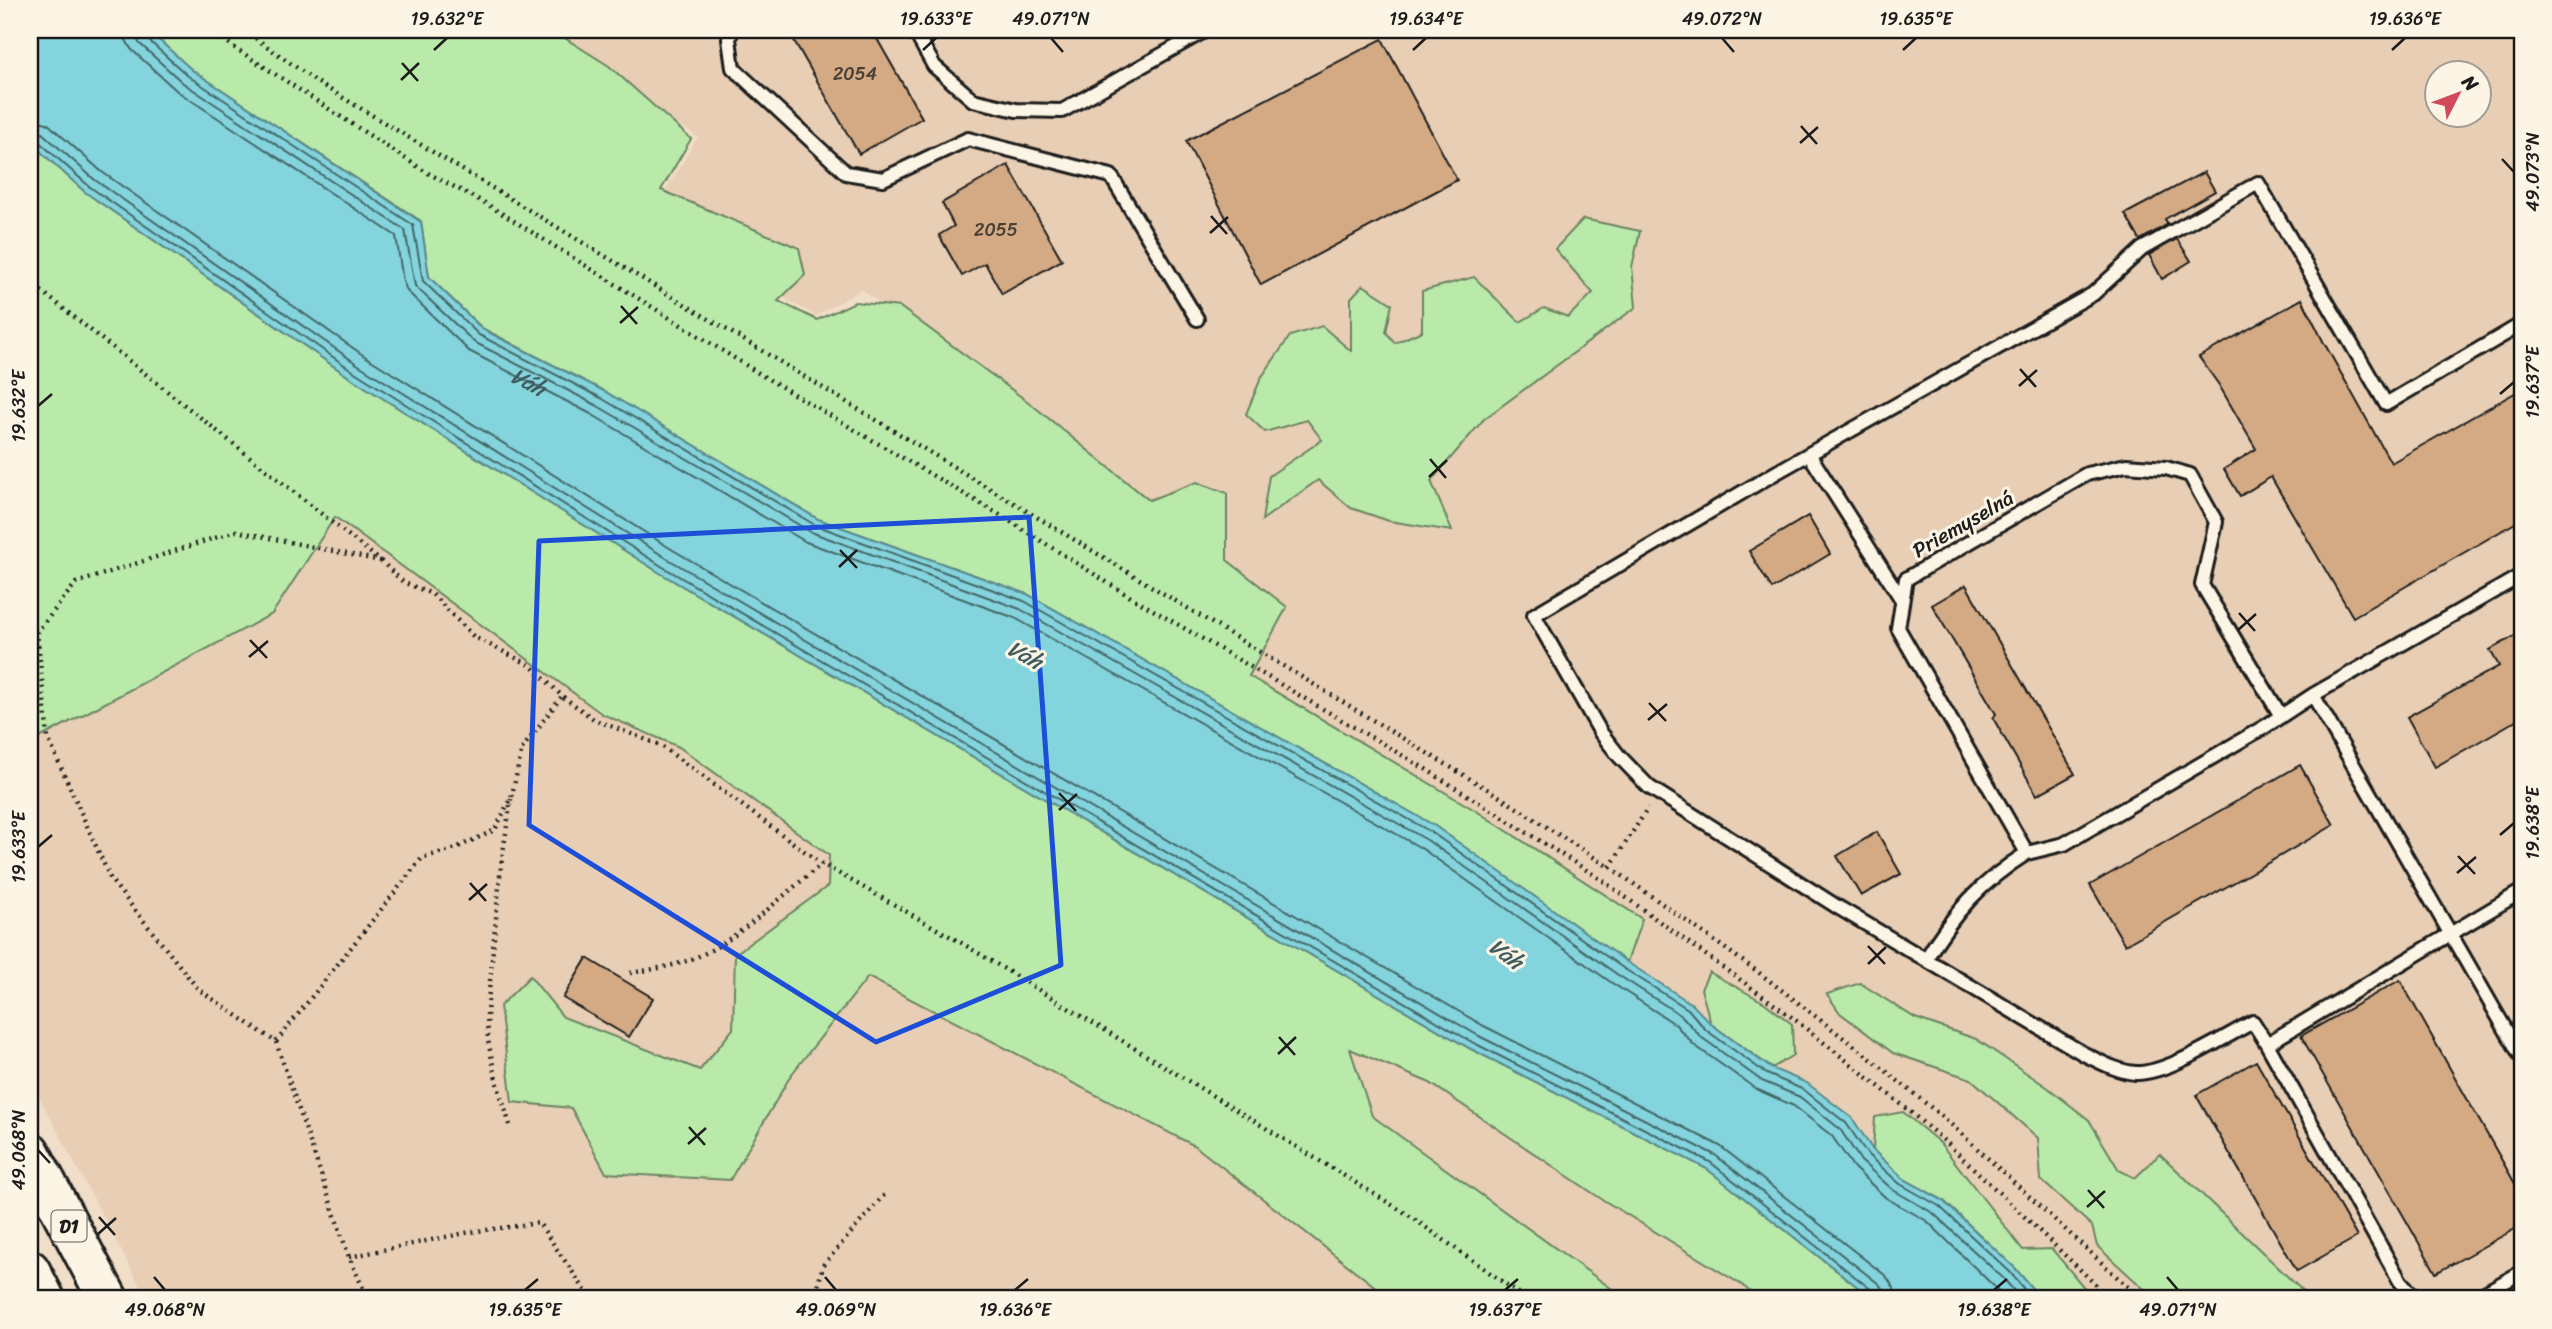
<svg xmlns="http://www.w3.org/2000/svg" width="2552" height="1329" font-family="Sriracha,sans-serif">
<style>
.built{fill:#e7ceb4;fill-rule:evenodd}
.green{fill:#baeaa9;stroke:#6b8362;stroke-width:2}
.water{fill:#83d4dc;stroke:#5a8a8f;stroke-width:2}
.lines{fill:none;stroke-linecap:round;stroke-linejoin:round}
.shore{stroke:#456669;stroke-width:2}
.building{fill:#d3aa84;stroke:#1c1c1c;stroke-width:2}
.lane-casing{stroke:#1c1c1c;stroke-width:18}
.highway-casing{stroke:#1c1c1c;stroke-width:44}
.path{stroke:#1c1c1c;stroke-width:4.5;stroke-dasharray:2 5;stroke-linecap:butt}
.lane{stroke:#fcf5e5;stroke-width:12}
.highway{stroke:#fcf5e5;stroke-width:38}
.marked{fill:none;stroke:#1d4ed8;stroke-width:5;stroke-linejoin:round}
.ticks{fill:none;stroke:#1c1c1c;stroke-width:2.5}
.labels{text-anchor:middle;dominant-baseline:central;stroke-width:6;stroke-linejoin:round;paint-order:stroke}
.number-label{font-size:18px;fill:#4a4036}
.shield{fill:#fcf5e5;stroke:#5f5d58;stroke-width:2}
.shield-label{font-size:19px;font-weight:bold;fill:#1c1c1c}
.street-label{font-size:21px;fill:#1c1c1c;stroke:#fcf5e5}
.water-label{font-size:23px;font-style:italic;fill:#405c5f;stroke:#fcf5e5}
.neatline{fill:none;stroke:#1c1c1c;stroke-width:2.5}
.ticks-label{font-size:18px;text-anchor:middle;fill:#1c1c1c}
</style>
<rect width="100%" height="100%" fill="#f0dec8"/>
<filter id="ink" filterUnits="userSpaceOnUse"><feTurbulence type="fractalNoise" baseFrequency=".0143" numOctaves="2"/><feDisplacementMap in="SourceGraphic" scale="14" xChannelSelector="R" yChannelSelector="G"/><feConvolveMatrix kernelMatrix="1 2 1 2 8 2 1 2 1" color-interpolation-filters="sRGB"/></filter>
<g filter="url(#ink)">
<path class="built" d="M552,30H2522V1299H147L30,1079V743L272,614L335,516L602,714L679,747L829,855L1046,422L861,289L816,316L769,290L786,260L666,190L698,137L602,78L609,66ZM2436,74H2478V116H2436Z"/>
<path class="green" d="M148,30H552L609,66L691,139L661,190L799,248L805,275L778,301L817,320L855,302L900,307L1031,404L1149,500L1197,482L1227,493V560L1287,607L1249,676L1478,812L1642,919L1627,962L1435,826L1027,594L818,519L604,391L482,328L429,277L421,221L192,70Z
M30,142L85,192L349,377L660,573L1469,1048L1707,1169L1873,1299H1759L1742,1285L1600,1198L1430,1083L1350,1049L1372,1116L1626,1299H1391L1195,1146L868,977L791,1075L730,1180L606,1173L571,1108L512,1102L500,1006L530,976L563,1017L700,1070L733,1029L735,954L828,886L829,855L679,747L602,714L335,517L272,614L30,743Z
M1583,219L1640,231L1632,267L1636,307L1484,419L1431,481L1452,531L1389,521L1351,508L1318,480L1262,520L1269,476L1322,440L1307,420L1265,432L1246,414L1261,378L1290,336L1322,326L1351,351V298L1363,285L1392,304L1386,332L1395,343L1422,331V291L1474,277L1520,322L1544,308L1568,317L1593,293L1555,249Z
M1709,972L1765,1003L1792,1024L1793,1055L1772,1068L1711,1024L1701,989Z
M1860,983L1915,1018L1976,1039L2047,1087L2089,1120L2119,1170L2135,1178L2160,1154L2311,1299H2155L2097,1246L2092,1226L2041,1180L2038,1138L1971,1079L1893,1053L1840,1013L1827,994Z
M1903,1112L1940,1143L2023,1250L2052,1249L2092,1297L2090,1299H2041L2015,1268L1943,1200L1904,1179L1873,1150L1875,1117Z"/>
<path class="water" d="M30,30H148L192,70L421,222L429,277L482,329L604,391L818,519L1027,594L1435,826L1627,962L1692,1004L1711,1024L1771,1068L1807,1083L1852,1118L1873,1150L1904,1179L1942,1200L2015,1268L2041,1299H1873L1707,1169L1469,1048L660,573L349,377L85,192L30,142Z"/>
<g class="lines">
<g class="shore">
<path id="s1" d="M125,30L126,40L131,49L177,91L396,236L403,281L407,291L469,351L591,414L806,542L1015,618L1421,848L1612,983L1675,1024L1694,1045L1756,1089L1794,1106L1832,1136L1854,1168L1886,1198L1927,1221L2007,1299"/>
<path d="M135,30L139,43L183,83L405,230L415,286L474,342L596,405L811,532L1020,609L1427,840L1618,975L1682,1016L1701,1037L1762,1081L1800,1097L1840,1129L1861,1161L1893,1190L1933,1213L2003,1278L2021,1299"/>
<path d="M144,30L146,38L188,76L413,225L423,281L479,335L601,398L815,525L1024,601L1431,832L1623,968L1688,1009L1706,1030L1767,1074L1804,1090L1846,1123L1868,1155L1900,1184L1939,1206L2010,1272L2032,1299"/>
<path d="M30,119L47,123L102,172L363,355L673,550L1482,1025L1720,1146L1886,1276L1894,1288L1895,1299"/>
<path d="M30,129L41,132L95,180L357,364L668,559L1477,1035L1715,1155L1879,1284L1884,1291L1885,1299"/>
<path d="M30,138L37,140L90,187L353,371L663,567L1472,1042L1710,1162L1873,1291L1876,1299"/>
</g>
</g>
<path class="building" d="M788,30H872L922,118L859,154Z
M1382,39L1457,180L1261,285L1186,141Z
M1008,165L1062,260L1002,294L985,263L962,276L939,235L954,226L942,203Z
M2204,172L2215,191L2165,219L2168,224L2140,240L2125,214Z
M2177,239L2191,261L2162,279L2149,255Z
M2302,299L2323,341L2391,463L2522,389V519L2353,617L2271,477L2240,496L2224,469L2256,449L2219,385L2199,357Z
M1808,516L1830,554L1772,589L1749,551Z
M1966,585L2075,774L2037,795L1993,718L1996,714L1932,605Z
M2522,632V717L2435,767L2407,717L2499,666L2490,650Z
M2300,765L2334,825L2125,945L2090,885Z
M1877,832L1901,874L1861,896L1837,856Z
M587,958L653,998L629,1037L563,998Z
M2400,980L2522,1196V1225L2436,1273L2301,1036Z
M2256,1061L2357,1237L2297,1271L2196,1095Z"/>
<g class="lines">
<g class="lane-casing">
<path id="lane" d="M732,30L729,39L733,68L846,173L883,179L968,139L1111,176L1197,319
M914,30L934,66L973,100L1016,110L1062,111L1206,30
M2522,324L2386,404L2258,183L2142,249L2093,294L1777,472L1534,615L1601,733L1619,756L1649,787L1836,906L2084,1054C2101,1062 2118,1072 2136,1073C2167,1074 2224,1037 2253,1022L2267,1044L2522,891
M1809,454L1902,600
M2313,695L2522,1058
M2281,716L2202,585L2216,522L2190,475L2166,468L2126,465L2087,474L1906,579L1898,628L2027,853L2064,844L2266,726L2313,695L2522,575
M1926,959C1954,912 1981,882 2027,853
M2267,1044L2400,1281L2411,1293L2422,1299
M2463,1299L2481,1295L2522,1272"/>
</g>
<g class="highway-casing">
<path id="highway" d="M30,1152L108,1299
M30,1270L45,1299"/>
</g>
<path class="path" d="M212,30L235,48L426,172L485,203L768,379L1000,515L1129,596L1424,768L1599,878L1789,1015L1901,1104L1949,1145L2111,1299
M244,30L317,82L1500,797L1620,874L1754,969L1866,1055L1944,1118L2141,1299
M30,282L382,562L403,582L432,594L474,637L530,665L562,696L595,720L660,745L822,864L960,942L1407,1214L1527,1299
M381,561L236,531L76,583L37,632L48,738L111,880L198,989L276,1042L422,858L456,848L495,830L512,795L522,749L562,696
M1610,867L1648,808
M630,973C654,969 677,966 699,956C739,939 787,891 822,864
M276,1042L349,1257L368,1299
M510,1125L496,1080L488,1040L487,1012L501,866L511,799
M349,1257L470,1232L539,1223L591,1299
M815,1299L823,1265L885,1194"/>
<use href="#lane" class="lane"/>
<use href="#highway" class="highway"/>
</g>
</g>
<path class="marked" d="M1029,517L1061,965L876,1042L529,825L539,541Z"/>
<path class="ticks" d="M1051,38L1063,52M1722,38L1734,52M434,50L447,38M923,50L936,38M1413,50L1426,38M1903,50L1916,38M2392,50L2405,38M402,63L418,81M401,80L419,63M1801,126L1817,144M1800,143L1818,127M2502,159L2514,172M1211,216L1227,234M1210,233L1228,217M621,306L637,324M620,323L638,307M2020,369L2036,387M2019,386L2037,370M2500,394L2514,382M38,406L52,394M1430,459L1446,478M1429,477L1447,460M840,550L857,568M839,567L857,550M2239,613L2255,631M2238,630L2256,614M250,640L267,658M249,657L268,641M1649,703L1666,721M1648,720L1667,704M1059,793L1076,811M1059,810L1077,794M2500,835L2514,823M38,847L52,835M2458,856L2475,874M2457,873L2476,857M470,883L486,901M469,900L487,884M1868,946L1885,964M1868,964L1886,947M1279,1037L1295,1055M1278,1054L1296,1037M689,1127L705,1145M688,1144L706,1128M38,1150L50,1163M2088,1190L2104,1208M2087,1207L2105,1191M99,1217L115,1235M98,1234L116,1218M154,1277L165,1290M825,1277L836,1290M2167,1277L2178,1290M525,1290L538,1279M1015,1290L1028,1279M1505,1290L1518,1279M1994,1290L2007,1279"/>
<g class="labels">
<g class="number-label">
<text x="855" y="74">2054</text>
<text x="996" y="230">2055</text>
</g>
<rect class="shield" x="51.5" y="1210.5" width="35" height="31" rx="5"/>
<g class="shield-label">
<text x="69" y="1226">D1</text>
</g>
<g class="street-label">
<text transform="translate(1963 524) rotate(-30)">Priemyselná</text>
</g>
<g class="water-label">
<text stroke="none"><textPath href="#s1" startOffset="555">Váh</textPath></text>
<text transform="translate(1025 655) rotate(29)">Váh</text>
<text transform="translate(1506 954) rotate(36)">Váh</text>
</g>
</g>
<rect width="2552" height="1329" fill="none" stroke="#fcf5e5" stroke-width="77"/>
<g transform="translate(2458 94) rotate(48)"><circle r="33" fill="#fcf5e5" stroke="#a29e95" stroke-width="2"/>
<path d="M0-5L12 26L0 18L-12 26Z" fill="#d1495b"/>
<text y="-10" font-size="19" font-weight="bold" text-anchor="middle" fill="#1c1c1c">N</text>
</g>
<rect x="38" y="38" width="2476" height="1252" class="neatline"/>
<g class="ticks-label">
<text x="447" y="25">19.632°E</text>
<text x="936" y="25">19.633°E</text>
<text x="1051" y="25">49.071°N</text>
<text x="1426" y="25">19.634°E</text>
<text x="1722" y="25">49.072°N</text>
<text x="1916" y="25">19.635°E</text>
<text x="2405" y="25">19.636°E</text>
<text transform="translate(2533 172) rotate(-90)" y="6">49.073°N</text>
<text transform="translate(2533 382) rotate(-90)" y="6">19.637°E</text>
<text transform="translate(19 406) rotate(-90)" y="6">19.632°E</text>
<text transform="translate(2533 823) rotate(-90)" y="6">19.638°E</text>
<text transform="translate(19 847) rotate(-90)" y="6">19.633°E</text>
<text transform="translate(19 1150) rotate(-90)" y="6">49.068°N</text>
<text x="165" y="1316">49.068°N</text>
<text x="525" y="1316">19.635°E</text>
<text x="836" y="1316">49.069°N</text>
<text x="1015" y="1316">19.636°E</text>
<text x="1505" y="1316">19.637°E</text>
<text x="1994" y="1316">19.638°E</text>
<text x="2178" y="1316">49.071°N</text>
</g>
</svg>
